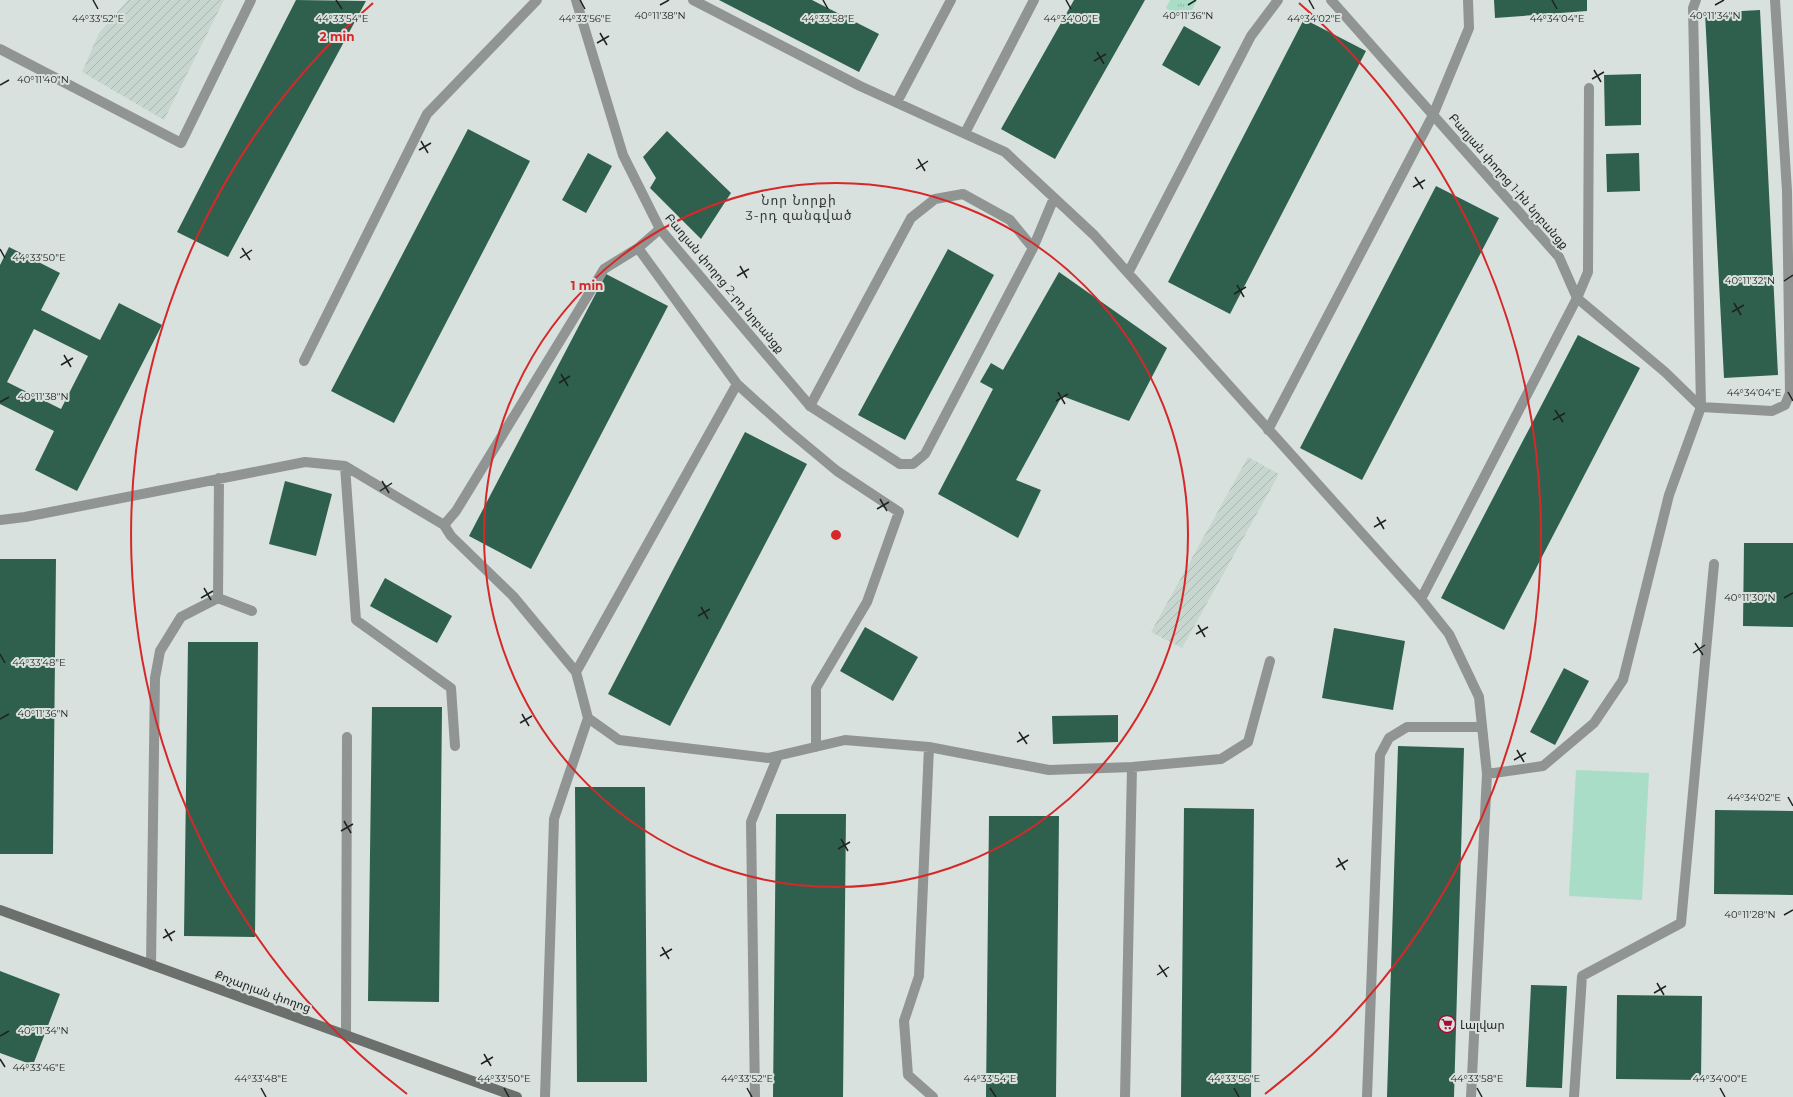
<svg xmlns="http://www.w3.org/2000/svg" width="1793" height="1097" font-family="Montserrat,'Noto Sans Armenian',sans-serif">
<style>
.industrial{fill:url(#industrial-furrows)}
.grass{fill:url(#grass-tufts)}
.pitch{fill:#aaddc7}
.building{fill:#2f604e;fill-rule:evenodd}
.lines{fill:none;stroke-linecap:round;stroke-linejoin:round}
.lane{stroke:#909492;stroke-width:10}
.street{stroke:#909492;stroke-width:10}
.secondary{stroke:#6b706d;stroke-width:10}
.ticks{fill:none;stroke:#1f2220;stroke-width:1.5}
.ring{fill:none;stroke:#d62828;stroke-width:2}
.labels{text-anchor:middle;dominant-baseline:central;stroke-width:4;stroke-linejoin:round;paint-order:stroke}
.street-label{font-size:12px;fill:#1f2220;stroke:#d8e1dd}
.poi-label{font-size:12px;fill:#1f2220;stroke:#d8e1dd;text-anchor:start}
.neighbourhood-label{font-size:13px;letter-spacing:1px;fill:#333a37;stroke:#d8e1dd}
.ticks-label{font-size:10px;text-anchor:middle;fill:#1f2220;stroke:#d8e1dd;stroke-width:4;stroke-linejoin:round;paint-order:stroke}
.centre{fill:#d62828;stroke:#d8e1dd;stroke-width:2}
.ring-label{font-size:12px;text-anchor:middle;font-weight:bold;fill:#d62828;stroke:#d8e1dd;stroke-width:4;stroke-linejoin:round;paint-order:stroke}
</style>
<defs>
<pattern id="industrial-furrows" width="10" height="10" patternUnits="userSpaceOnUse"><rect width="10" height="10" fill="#c7d6cf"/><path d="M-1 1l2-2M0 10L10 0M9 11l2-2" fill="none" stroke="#aab7b1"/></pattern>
<pattern id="grass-tufts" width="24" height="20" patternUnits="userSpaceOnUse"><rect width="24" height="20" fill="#aaddc7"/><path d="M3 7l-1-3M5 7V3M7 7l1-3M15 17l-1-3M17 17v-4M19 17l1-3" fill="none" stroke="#92bdab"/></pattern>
</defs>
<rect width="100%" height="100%" fill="#d8e1dd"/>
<path class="industrial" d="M128,0H224L164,120L82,72L99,33Z
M1248,457L1279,474L1182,648L1151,632Z"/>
<path class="grass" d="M1170,0H1197L1189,16L1182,12L1179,17L1166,8Z"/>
<path class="pitch" d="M1576,770L1649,773L1642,900L1569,896Z"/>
<path class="building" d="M296,0L366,1L228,257L177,232Z
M719,0H812L879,34L859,72Z
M1074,0H1145L1055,159L1001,129Z
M1494,0H1587V11L1495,18Z
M1760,10L1778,375L1724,378L1705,13Z
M1304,19L1366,51L1230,314L1168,282Z
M1184,26L1221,47L1199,86L1162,65Z
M1641,74V125L1605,126L1604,75Z
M468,129L530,161L394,423L331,391Z
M667,131L731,193L701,239L650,188L656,178L643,157Z
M588,153L612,166L586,213L562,200Z
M1639,153L1640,191L1607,192L1606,154Z
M1436,186L1499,218L1362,480L1300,448Z
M9,247L60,273L41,310L100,340L119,303L162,325L77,491L35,470L54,431L0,404V265ZM34,329L88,356L61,409L7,382Z
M948,249L994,275L905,440L858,415Z
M1059,272L1167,348L1129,421L1062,396L1016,480L1041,490L1018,538L938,494L993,389L980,382L991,363L1003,370Z
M606,274L668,306L531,569L469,536Z
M1578,335L1640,368L1504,630L1441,598Z
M745,432L807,464L670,726L608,694Z
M285,481L332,494L316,556L269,544Z
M1744,543H1793V627L1743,626Z
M0,559H56L53,854H0Z
M385,578L452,616L437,643L370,606Z
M865,627L918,657L893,701L840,671Z
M1334,628L1405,641L1393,710L1322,698Z
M188,642H258L255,937L184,936Z
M1564,668L1589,681L1555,745L1530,732Z
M372,707H442L439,1002L368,1001Z
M1118,715V742L1053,744L1052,716Z
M1398,746L1464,748L1454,1097H1387Z
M575,787H645L647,1082H577Z
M1184,808L1254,809L1251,1097H1181Z
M1715,810L1793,811V895L1714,894Z
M776,814H846L843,1097H773Z
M989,816H1059L1056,1097H986Z
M0,971L60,994L33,1065L0,1053Z
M1531,985L1567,986L1562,1088L1526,1087Z
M1617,995L1702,996L1701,1080L1616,1079Z"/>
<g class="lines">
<path class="lane" d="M693,0L860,86L1005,152L1094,235L1128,273L1421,599L1449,634L1479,697L1487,774L1471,1097
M0,49L181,143L251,0
M897,102L951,0
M965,133L1034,0
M638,248L737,384L789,431L837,471L899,512L867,602L816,688V747
M1128,273L1251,36L1278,0
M304,361L427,114L537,0
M810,406L911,218L935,199L963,194L1010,220L1033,248
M1701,407L1772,411L1785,405L1790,393L1787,191L1775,0
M1268,430L1433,115L1469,28L1468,0
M900,464H913L925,454L1033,248L1054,198
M345,466L356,620L451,688L455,746
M219,478L218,598L252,611
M0,520L25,517L305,462L345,466L444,525L451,536L513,596L576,672L588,718L619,740L768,758L845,740L929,747L1049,770L1132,767L1221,759L1248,742L1270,661
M444,525L456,511L604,269L638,248L660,229
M1421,599L1577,298L1588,272L1589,88
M576,672L737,384
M929,747L919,976L904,1021L908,1075L933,1097
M1487,774L1543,766L1594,723L1623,680L1669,495L1701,407L1693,8L1696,0
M151,965L155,678L160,651L181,617L218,598
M346,1035L347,737
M545,1097L554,819L588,718
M755,1097L751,822L778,756
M1125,1097L1132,767
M1367,1097L1380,755L1389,738L1407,727H1482
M1574,1097L1582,976L1681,923L1714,564"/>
<path class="street" d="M576,0L623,155L660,229L810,406L900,464
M1331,0L1559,257L1577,298L1665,372L1701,407"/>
<path class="secondary" d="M0,910L517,1097"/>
</g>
<path class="ticks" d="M93,0L98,9M336,0L342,9M580,0L585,9M823,0L828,9M1066,0L1071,9M1309,0L1314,9M1552,0L1557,9M660,5L669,0M1188,5L1196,0M1715,5L1724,0M600,33L607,45M597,43L609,36M1097,52L1104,64M1094,61L1106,54M1594,70L1601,82M1592,79L1604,72M0,85L9,80M421,141L428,153M419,150L431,143M918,159L925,171M916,169L928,161M1415,177L1423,189M1413,187L1425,180M242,248L250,260M0,249L5,258M240,258L252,250M740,266L747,278M737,276L749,269M1784,281L1793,275M1237,285L1244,297M1234,294L1246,287M1734,303L1741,315M1732,312L1744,305M64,355L71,367M61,365L73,358M561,374L568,386M559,383L570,376M1058,392L1065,404M1788,392L1793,401M1056,401L1068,394M0,402L9,397M1555,410L1563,422M1553,420L1565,413M382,481L389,493M380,491L392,483M880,499L887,511M877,509L889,502M1377,517L1384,529M1374,527L1386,520M204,588L211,600M201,598L213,591M1784,598L1793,593M701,607L708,619M698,616L710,609M1198,625L1205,637M1196,634L1208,627M1695,643L1703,655M1693,653L1705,645M0,654L5,663M522,714L529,726M0,719L9,714M520,723L532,716M1019,732L1027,744M1017,742L1029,735M1517,750L1524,762M1514,760L1526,753M1788,797L1793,806M344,821L351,833M341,831L353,824M841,839L848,851M838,849L850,842M1338,858L1345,870M1336,867L1348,860M1784,915L1793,910M165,929L172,941M163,938L175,931M662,947L669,959M660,956L672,949M1159,965L1167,977M1157,975L1169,967M1657,983L1664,995M1654,993L1666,986M0,1036L9,1031M484,1054L491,1066M0,1059L5,1067M481,1064L493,1057M261,1088L266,1097M504,1088L509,1097M747,1088L752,1097M990,1088L996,1097M1234,1088L1239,1097M1477,1088L1482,1097M1720,1088L1725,1097"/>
<g class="ring">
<circle cx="836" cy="535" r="352"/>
<path d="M407 1094A705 705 0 0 1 373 3M1299 3A705 705 0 0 1 1265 1094"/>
</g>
<defs>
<g id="supermarket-ring" transform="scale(0.9)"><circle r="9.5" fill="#d8e1dd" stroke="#a60c33" stroke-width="1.5"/><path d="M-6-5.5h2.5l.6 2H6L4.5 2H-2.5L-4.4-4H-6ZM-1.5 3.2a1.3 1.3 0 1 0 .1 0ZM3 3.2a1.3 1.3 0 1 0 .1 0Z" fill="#a60c33"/></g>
</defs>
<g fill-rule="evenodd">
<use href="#supermarket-ring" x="1447" y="1024"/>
</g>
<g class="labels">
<g class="street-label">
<text transform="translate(1509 181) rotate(49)">Բաղյան փողոց 1-ին նրբանցք</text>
<text transform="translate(725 283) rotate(50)">Բաղյան փողոց 2-րդ նրբանցք</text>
<text transform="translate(263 991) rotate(20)">Քոչարյան փողոց</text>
</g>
<g class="poi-label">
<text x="1460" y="1024">Լալվար</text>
</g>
<g class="neighbourhood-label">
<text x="799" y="200">Նոր Նորքի<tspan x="799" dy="15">3-րդ զանգված</tspan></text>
</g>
</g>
<g class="ticks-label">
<text x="1188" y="19">40°11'36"N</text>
<text x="660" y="19">40°11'38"N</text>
<text x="1715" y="19">40°11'34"N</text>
<text x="98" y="22">44°33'52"E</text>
<text x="342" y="22">44°33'54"E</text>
<text x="585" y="22">44°33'56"E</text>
<text x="828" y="22">44°33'58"E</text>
<text x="1071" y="22">44°34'00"E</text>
<text x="1314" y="22">44°34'02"E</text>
<text x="1557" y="22">44°34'04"E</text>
<text x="43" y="83">40°11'40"N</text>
<text x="39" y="261">44°33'50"E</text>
<text x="1750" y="284">40°11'32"N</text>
<text x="1754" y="396">44°34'04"E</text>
<text x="43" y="400">40°11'38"N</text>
<text x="1750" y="601">40°11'30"N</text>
<text x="39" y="666">44°33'48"E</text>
<text x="43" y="717">40°11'36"N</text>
<text x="1754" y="801">44°34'02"E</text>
<text x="1750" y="918">40°11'28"N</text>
<text x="43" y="1034">40°11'34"N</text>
<text x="39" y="1071">44°33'46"E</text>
<text x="261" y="1082">44°33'48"E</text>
<text x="504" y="1082">44°33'50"E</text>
<text x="747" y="1082">44°33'52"E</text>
<text x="990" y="1082">44°33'54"E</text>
<text x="1234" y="1082">44°33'56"E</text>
<text x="1477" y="1082">44°33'58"E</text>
<text x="1720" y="1082">44°34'00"E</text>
</g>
<circle cx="836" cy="535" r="6" class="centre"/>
<g class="ring-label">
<text x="337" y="41">2 min</text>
<text x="587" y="290">1 min</text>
</g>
</svg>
